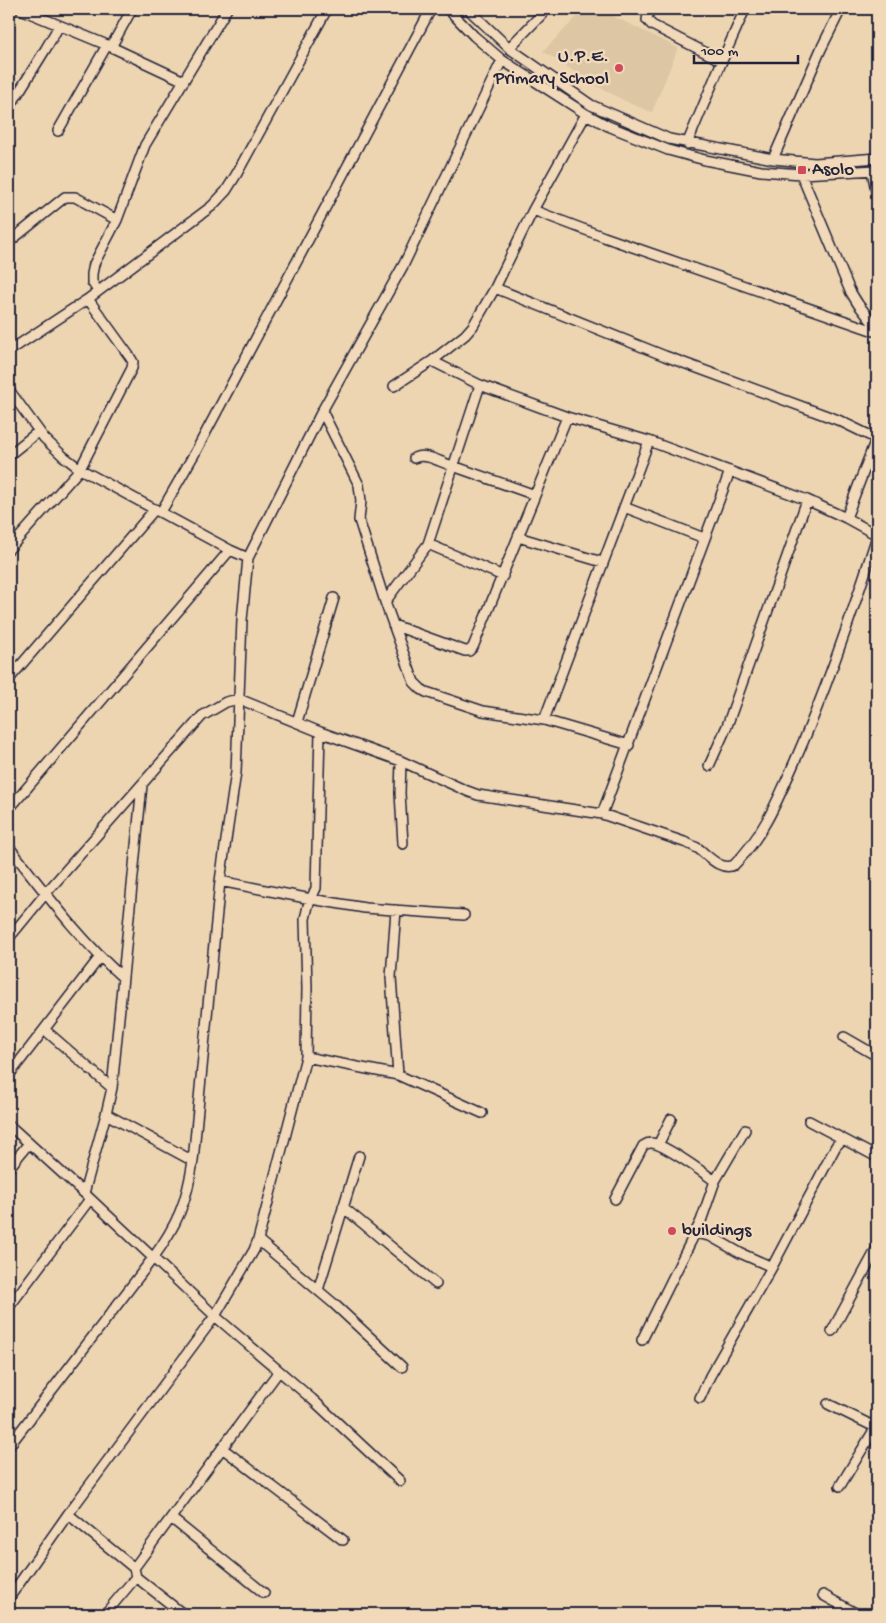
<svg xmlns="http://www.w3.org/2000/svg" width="886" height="1623" font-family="'Gochi Hand',sans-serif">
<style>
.built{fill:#ddc6a3}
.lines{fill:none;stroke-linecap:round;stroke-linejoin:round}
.minor-casing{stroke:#22223b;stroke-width:12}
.minor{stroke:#f1d9b9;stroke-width:9}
.poi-dot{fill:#d1495b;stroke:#f1d9b9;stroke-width:2}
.labels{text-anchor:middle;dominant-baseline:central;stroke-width:5;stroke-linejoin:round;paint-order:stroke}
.poi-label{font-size:19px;fill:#22223b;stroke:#f1d9b9;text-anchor:start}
</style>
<rect width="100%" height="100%" fill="#edd5b2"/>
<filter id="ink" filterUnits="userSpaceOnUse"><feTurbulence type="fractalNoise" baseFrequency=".02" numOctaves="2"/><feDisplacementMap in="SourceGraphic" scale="10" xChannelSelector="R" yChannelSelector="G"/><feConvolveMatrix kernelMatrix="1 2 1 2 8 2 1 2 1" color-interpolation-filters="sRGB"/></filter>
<g filter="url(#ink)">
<path class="built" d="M585,9H599L678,48L652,112L631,104L593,84L543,51Z"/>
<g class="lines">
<g class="minor-casing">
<path id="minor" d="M20,9L107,45L184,81
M448,9L474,36L502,60L586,114L608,126L668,150L705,160L761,171L801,174L877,170
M468,9L509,48L591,105L669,139L773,159L815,163L877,158
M649,9L647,20L652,25L722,61
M111,47L132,9
M509,48L547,9
M9,108L45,50L59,26
M58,131L107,45
M687,144L722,61L745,9
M773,159L821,49L841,9
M872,171L877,195
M801,174L850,291L858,304L877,328
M533,210L604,237L877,332
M9,242L65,197H75L117,220
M495,288L665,356L838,420L877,439
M98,291L92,282V274L94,264L117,220L145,145L227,9
M9,351L88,299L212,206L226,191L236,175L327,9
M432,361L480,385L567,417L649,441L807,500L846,518L877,535
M394,386L432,361L465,335L473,326L495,288L533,210L586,114
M9,390L44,438L63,456L80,469L230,550L248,558
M322,411L359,485L361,501L359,520L385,602L414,682L421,689L426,692L483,711L544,720L629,745
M9,455L39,431
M414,458C426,452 441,463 453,466L535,495
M624,507L704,538
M161,512L196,451L431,9
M846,518L876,439
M518,537L602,562
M428,544L503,576
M9,549L80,469L132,368L133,362L130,357L88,299
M385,602L428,544L480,385
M393,625L465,651H469L473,647L567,417
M9,679L155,509
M544,720L649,441
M297,722L334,598
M401,761L400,793L403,844
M709,766L727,726L807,500
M9,809L230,550
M602,814L730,471
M9,847C44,891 79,939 122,977
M220,881L311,899L365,908L464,915
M396,910L391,977L398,1075
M9,938L46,893L202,716L226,702L239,699L320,732L401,761L467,791L478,795L602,814L684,842C689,844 694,846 699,849C709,857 721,871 734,865C764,835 778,799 795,761C827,688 853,612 877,536
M45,1030L112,1088
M844,1037L877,1056
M306,1057L398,1075L482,1113
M9,1075L100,957
M106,1114L193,1161
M809,1121L877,1157
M9,1125L84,1193L215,1316L312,1399L400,1481
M658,1145L671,1119
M9,1168L29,1143
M715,1181L745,1130
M84,1193L106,1114L112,1088L142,785
M615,1199L643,1146C646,1144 647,1143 651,1143C662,1143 704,1173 715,1181L701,1221L642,1340
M343,1207L436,1284
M695,1233L710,1236L740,1253L772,1267
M258,1240L333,1303L402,1367
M318,1290L359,1156
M9,1307L90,1199
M832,1331L877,1248
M700,1398L710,1376L772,1267L836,1146L843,1139
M828,1404L877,1428
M9,1446L153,1258C177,1225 187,1202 193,1161L220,881L236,772L242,620L248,558L322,411L404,264L502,60
M222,1448L343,1540
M840,1486L877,1425
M68,1514L134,1568
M171,1518L264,1593
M876,1523L877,1524
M136,1577L183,1614
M823,1595L857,1614
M9,1598L68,1514L215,1316L254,1250L258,1240L306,1057L307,988L305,919L308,906L316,888L320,732
M105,1614L136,1577L134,1568L279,1371
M875,1614L877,1610"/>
</g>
<use href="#minor" class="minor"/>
</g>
</g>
<g class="poi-dot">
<circle cx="619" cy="68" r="5"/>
<rect x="797" y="165" width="10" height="10" rx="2.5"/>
<circle cx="672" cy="1231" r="5"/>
</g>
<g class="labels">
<g class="poi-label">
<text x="609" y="57" text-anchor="end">U.P.E.<tspan x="609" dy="22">Primary School</tspan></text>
<text x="812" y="170">Asolo</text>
<text x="682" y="1231">buildings</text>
</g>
</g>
<rect width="886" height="1623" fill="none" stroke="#f1d9b9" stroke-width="30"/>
<rect x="15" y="15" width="856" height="1593" fill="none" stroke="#22223b" stroke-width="2" filter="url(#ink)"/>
<path d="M694 55v8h104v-8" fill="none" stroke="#22223b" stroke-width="2.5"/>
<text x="701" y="55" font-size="15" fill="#22223b" stroke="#f1d9b9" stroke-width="4" paint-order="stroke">100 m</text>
</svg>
